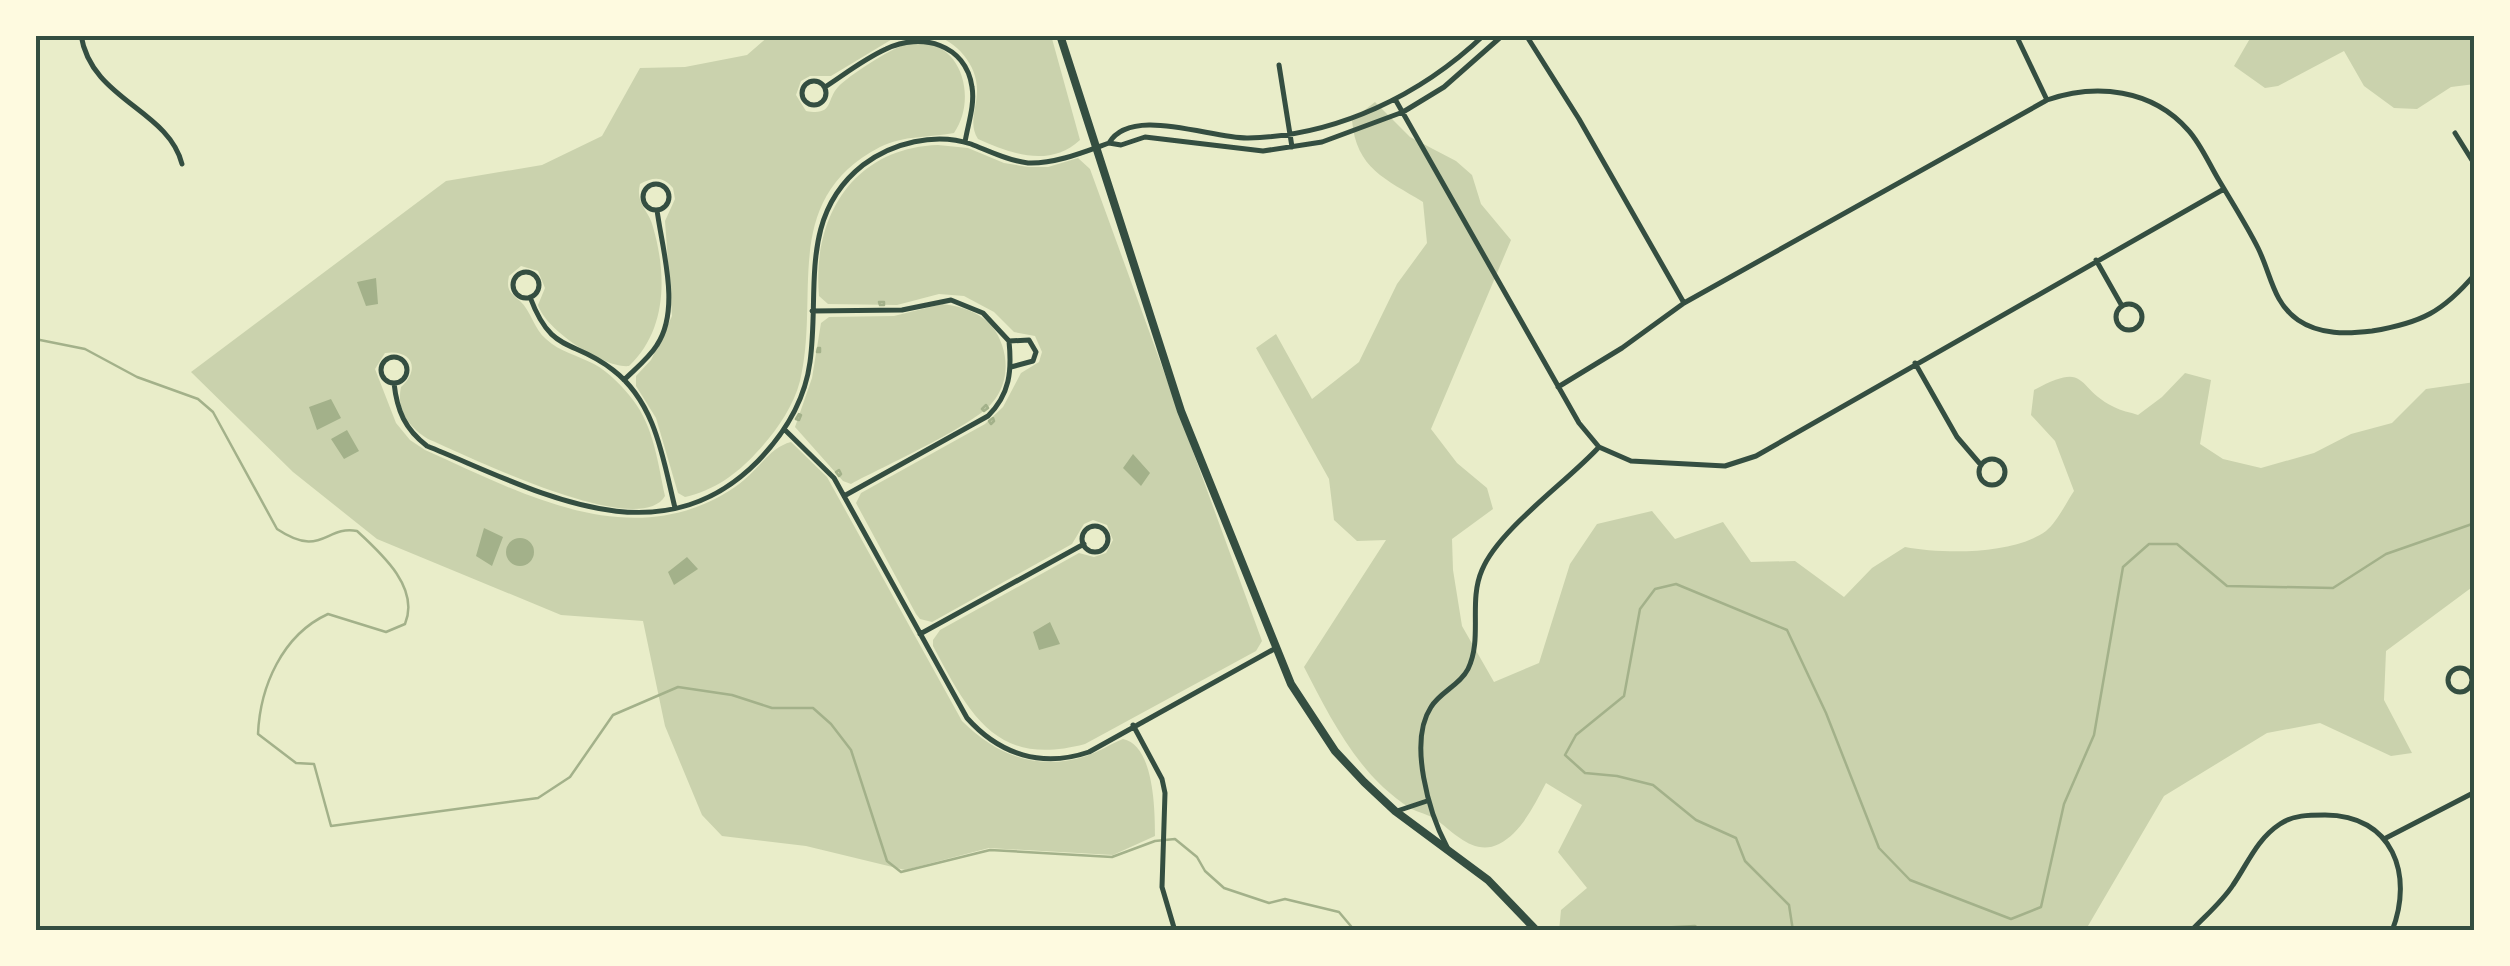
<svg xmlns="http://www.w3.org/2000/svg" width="2510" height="966" font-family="'Crimson Pro',serif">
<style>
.green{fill:#cad2ad}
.water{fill:#a3b18a}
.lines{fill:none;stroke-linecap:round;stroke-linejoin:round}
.stream{stroke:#a3b18a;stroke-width:2.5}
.minor{stroke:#344e41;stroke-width:5}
.secondary{stroke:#344e41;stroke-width:8}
.neatline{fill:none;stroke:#344e41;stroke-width:4}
</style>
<rect width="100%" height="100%" fill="#e9edc9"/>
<path class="green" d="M770,35H899L831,76H810L801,81L796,95L806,111C834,116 826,100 838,87C848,76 890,49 904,45C958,30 980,95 954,133C929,138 904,135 880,147C779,200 821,294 800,381C793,408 775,433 756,453C737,474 713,491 685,497L678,493L656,418L636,386V376L651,360L672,316L665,221L675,199L673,188C663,176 653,177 640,184C635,204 649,210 653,227C667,275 667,330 629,366C606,369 546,331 538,305L545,288L538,271L521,266L509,276C506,290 510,292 520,301C531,311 534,329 546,339C560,352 577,355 594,364C609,372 623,387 633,400C654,427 658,464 665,496C639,541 466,455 428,439C409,427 396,410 401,387C421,369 412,349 385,353L375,369L396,423L410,440L425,450C511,488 610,544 704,504C718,498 732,490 744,480C760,467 771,447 791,442L827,477L962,721C996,755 1038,772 1086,756C1099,752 1110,744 1123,739C1154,745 1155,810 1155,836L1113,855L989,848L905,870L806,846L722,836L702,815L665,726L643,621L561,615L377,539L293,472L191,372L446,181L542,165L602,136L640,68L685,67L747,55Z
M933,35H1051L1080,140C1050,168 1011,154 978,139C968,124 977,108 977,91C978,66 957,41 933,35Z
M2252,35H2475V84L2451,87L2417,109L2394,108L2364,86L2344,51L2278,86L2265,88L2234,66Z
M1375,102L1410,137L1456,161L1472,175L1481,204L1511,240L1431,429L1457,463L1487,488L1493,509L1452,539L1453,570L1462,626L1494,682L1539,663L1570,564L1597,524L1652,511L1675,539L1723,522L1751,562L1795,561L1844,597L1872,568L1905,547C1943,554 2013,555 2046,531C2057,522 2066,503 2074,491L2055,441L2031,415L2034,390C2090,360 2074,388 2114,407C2121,411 2130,412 2138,415L2162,397L2185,373L2211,380L2200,444L2223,459L2261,468L2314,453L2351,434L2392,423L2426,389L2475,382V585L2386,651L2384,700L2412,753L2391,756L2320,723L2267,733L2164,796L2085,931H1559L1561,910L1587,888L1558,852L1582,805L1546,783C1534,805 1522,832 1499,844C1475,856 1455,834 1438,821C1429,814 1419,813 1410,808C1358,775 1331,719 1304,667L1386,540L1357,541L1334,520L1329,479L1256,348L1276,334L1312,399L1359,362L1397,284L1427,243L1423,202C1386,179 1356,169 1352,120Z
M938,145L968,148L1004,163L1028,167H1048L1078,158L1090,169L1262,641L1256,651L1085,744C996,768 970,715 933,646V640L940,630L1079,553L1094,557L1106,553L1113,540L1107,525L1093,520L1084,524L1072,544L932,622L920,619L916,614L856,503L861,493L985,424L1003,407L1021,373L1039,362L1042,352L1035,336L1014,332L994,312L964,296L939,294L897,305L828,304L819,296C812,217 853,148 938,145Z
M942,304C969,307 993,317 1002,345C1009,365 1006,387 992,403C973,426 882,467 851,484L843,481L795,427L812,378L821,323L829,317L894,316Z"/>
<path class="water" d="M376,278L378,304L366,306L357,282Z
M331,399L341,418L317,430L309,407Z
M347,430L359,451L344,459L331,439Z
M1133,454L1150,473L1141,486L1123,468Z
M484,528L503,537L492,566L476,556Z
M506 552a14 14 0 1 1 28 0a14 14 0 1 1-28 0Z
M687,557L698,569L674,585L668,572Z
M1050,622L1060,644L1039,650L1033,632Z"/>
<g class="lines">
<path class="stream" d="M879,302H884V305H880Z
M35,339L85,349L137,377L198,399L213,412L277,529C322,559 325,525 357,531C382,554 420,588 405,624L386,632L328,614C282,635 260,687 258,734L296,763L314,764L331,826L538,798L570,777L613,715L678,687L732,695L772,708H813L831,724L851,750L887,861L901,872L990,850L1112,857L1155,841L1175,839L1197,857L1205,871L1224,888L1269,903L1285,899L1339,912L1355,931
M818,348H820V352H817Z
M986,405L988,408L984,411L982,409Z
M799,414L801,415L799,420L796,419Z
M993,418L994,421L991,424L989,421Z
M839,470L841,474L839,476L836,472Z
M1600,931L1695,926L1702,931
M1793,931L1789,905L1745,861L1736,838L1696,820L1653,785L1617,776L1585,773L1565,755L1576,735L1624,696L1640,609L1655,589L1676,584L1787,630L1826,713L1879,848L1910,880L2011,919L2041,907L2064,804L2094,735L2123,567L2149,544H2177L2227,586L2333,588L2386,554L2475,523"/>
<path class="minor" d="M81,35C91,100 168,109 182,164
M1526,35L1579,119L1684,303
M2016,35L2047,100
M1279,65L1292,147
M802 93a12 12 0 1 1 24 0a12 12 0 1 1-24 0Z
M825,87C845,74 864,59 886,49C921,32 966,44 972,87C975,105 968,124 965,142
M1395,99L1579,423L1599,447L1631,461L1725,466L1756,456L2224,189
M2455,133L2475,165
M1109,143C1131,105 1212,139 1248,138C1337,136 1421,95 1484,35
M643 197a13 13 0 1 1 26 0a13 13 0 1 1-26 0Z
M2096,260L2122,306
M513 285a13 13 0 1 1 26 0a13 13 0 1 1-26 0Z
M530,297C552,356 573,338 613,370C656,403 663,459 675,508
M2116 317a13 13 0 1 1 26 0a13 13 0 1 1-26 0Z
M812,311L902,310L951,300L983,313L1009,341C1012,371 1010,394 988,416L844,496
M1009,341L1029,340L1036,352L1033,361L1011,367
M381 370a13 13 0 1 1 26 0a13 13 0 1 1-26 0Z
M1915,363L1957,437L1981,465
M624,380C635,369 649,358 657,345C681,309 662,249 657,210
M394,383C397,411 405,429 427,446C534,489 658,563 758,461C784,434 805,400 810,362C820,291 798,216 863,165C892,143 935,132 971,144C989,151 1009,161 1028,163C1055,164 1084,152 1109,143L1121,145L1145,137L1263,151L1322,142L1403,112L1444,87L1503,35
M1558,387L1622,348L1684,303L2047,100C2096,83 2152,89 2188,130C2201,144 2210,166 2220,182C2233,204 2247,226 2258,248C2271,274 2273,303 2298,320C2320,335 2347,334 2372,331C2421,323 2443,312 2475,274
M784,429L834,478L967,718C1000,755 1042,768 1089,752L1276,648
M1979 472a13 13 0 1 1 26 0a13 13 0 1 1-26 0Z
M1082 539a13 13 0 1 1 26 0a13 13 0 1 1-26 0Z
M920,634L1084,544
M2448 680a12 12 0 1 1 24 0a12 12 0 1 1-24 0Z
M1133,725L1162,779L1165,793L1162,887L1175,931
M1397,811L1427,801
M2384,839L2475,792
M1447,847C1429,813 1408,742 1431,707C1440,692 1460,685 1468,669C1483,638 1468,602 1482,570C1499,529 1567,482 1599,447
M2191,931C2205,916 2222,902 2233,885C2248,863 2257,839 2280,824C2293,815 2309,815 2325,815C2393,815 2414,875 2392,931"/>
<path class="secondary" d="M1060,35L1181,411L1291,684L1335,751L1364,782L1395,811L1488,880L1537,931"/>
</g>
<rect width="2510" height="966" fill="none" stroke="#fefae0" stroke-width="75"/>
<rect x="38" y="38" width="2434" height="890" class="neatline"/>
</svg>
